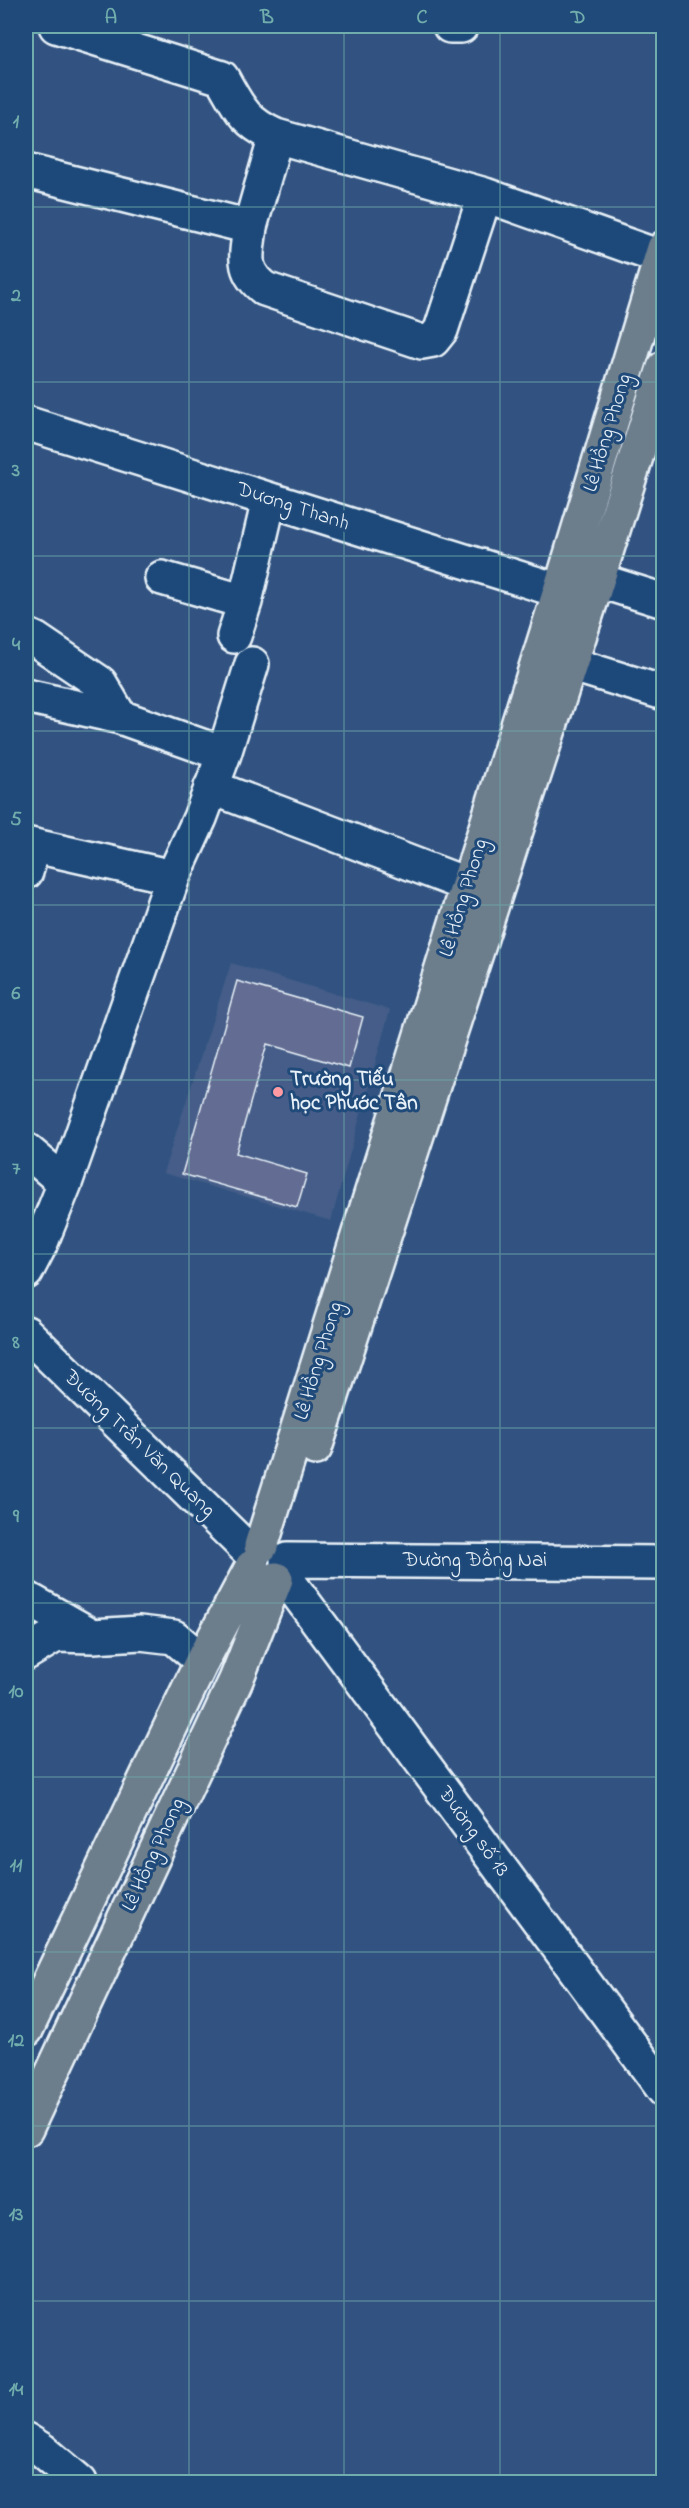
<svg xmlns="http://www.w3.org/2000/svg" width="689" height="2508" font-family="'Indie Flower',sans-serif">
<style>
.built{fill:#445d88}
.building{fill:#636c92;stroke:#e8f1f8;stroke-width:1.5}
.lines{fill:none;stroke-linecap:round;stroke-linejoin:round}
.minor-casing{stroke:#e8f1f8;stroke-width:38}
.major-casing{stroke:#e8f1f8;stroke-width:38}
.minor{stroke:#1f4a7a;stroke-width:33}
.major{stroke:#6c7d8c;stroke-width:33}
.grid{fill:none;stroke:#71adac;stroke-width:1.5;stroke-opacity:0.55}
.poi-dot{fill:#ff9aa2;stroke:#1f4a7a;stroke-width:2}
.labels{text-anchor:middle;dominant-baseline:central;stroke-width:6;stroke-linejoin:round;paint-order:stroke}
.street-label{font-size:21px;fill:#e8f1f8;stroke:#1f4a7a}
.poi-label{font-size:21px;font-weight:bold;fill:#e8f1f8;stroke:#1f4a7a;text-anchor:start}
.neatline{fill:none;stroke:#71adac;stroke-width:2}
.grid-label{font-size:20px;text-anchor:middle;font-weight:bold;fill:#71adac}
</style>
<rect width="100%" height="100%" fill="#325381"/>
<filter id="ink" filterUnits="userSpaceOnUse"><feTurbulence type="fractalNoise" baseFrequency=".0167" numOctaves="2"/><feDisplacementMap in="SourceGraphic" scale="12" xChannelSelector="R" yChannelSelector="G"/><feConvolveMatrix kernelMatrix="1 2 1 2 8 2 1 2 1" color-interpolation-filters="sRGB"/></filter>
<g filter="url(#ink)">
<path class="built" d="M231,963L390,1010L331,1221L163,1173Z"/>
<path class="building" d="M237,981L363,1017L349,1068L267,1044L236,1153L307,1174L297,1207L182,1174Z"/>
<g class="lines">
<g class="minor-casing">
<path id="minor" d="M56,26L222,78C238,106 244,122 276,136L485,195L660,257
M450,26H461
M26,171L250,227C247,255 240,270 265,289L422,342L433,340L441,330L485,195
M250,227L276,136
M26,423L560,591
M162,578L245,602
M597,580L664,601
M26,635L35,639L100,683L120,717
M234,636L245,602L269,500
M570,664L664,693
M26,696L120,717L224,754
M211,787L468,885
M26,844L173,877
M26,872L34,846
M26,1150L65,1183
M26,1272L40,1245L65,1183L173,877L200,818L224,754L252,664
M26,1333L253,1555
M287,1560L664,1563
M283,1574L664,2090
M26,1598L93,1636L140,1633L174,1637L202,1661
M26,1653L56,1635L93,1636
M26,2440L42,2450L80,2482"/>
</g>
<g class="major-casing">
<path id="major" d="M315,1448L591,600L664,368
M261,1546L560,591L664,248
M26,2030L202,1661L252,1567
M26,2129L236,1680L276,1579"/>
</g>
<use href="#minor" class="minor"/>
<use href="#major" class="major"/>
</g>
</g>
<path class="grid" d="M189,26V2482M344,26V2482M500,26V2482M26,207H664M26,382H664M26,556H664M26,731H664M26,905H664M26,1080H664M26,1254H664M26,1428H664M26,1603H664M26,1777H664M26,1952H664M26,2126H664M26,2301H664"/>
<circle class="poi-dot" cx="278" cy="1092" r="6"/>
<g class="labels">
<g class="street-label">
<text transform="translate(608 433) rotate(-73)">Lê Hồng Phong</text>
<text transform="translate(293 507) rotate(18)">Dương Thanh</text>
<text transform="translate(464 898) rotate(-73)">Lê Hồng Phong</text>
<text transform="translate(319 1361) rotate(-73)">Lê Hồng Phong</text>
<text transform="translate(139 1444) rotate(44)">Đường Trần Văn Quang</text>
<text x="475" y="1561">Đường Đồng Nai</text>
<text transform="translate(473 1832) rotate(54)">Đường số 13</text>
<text transform="translate(154 1855) rotate(-65)">Lê Hồng Phong</text>
</g>
<g class="poi-label">
<text x="290" y="1080">Trường Tiểu<tspan x="290" dy="24">học Phước Tân</tspan></text>
</g>
</g>
<rect width="689" height="2508" fill="none" stroke="#1f4a7a" stroke-width="66"/>
<rect x="33" y="33" width="623" height="2442" class="neatline"/>
<g class="grid-label">
<text x="111" y="23">A</text>
<text x="267" y="23">B</text>
<text x="422" y="23">C</text>
<text x="578" y="23">D</text>
<text x="16" y="127">1</text>
<text x="16" y="301">2</text>
<text x="16" y="476">3</text>
<text x="16" y="650">4</text>
<text x="16" y="825">5</text>
<text x="16" y="999">6</text>
<text x="16" y="1174">7</text>
<text x="16" y="1348">8</text>
<text x="16" y="1522">9</text>
<text x="16" y="1697">10</text>
<text x="16" y="1871">11</text>
<text x="16" y="2046">12</text>
<text x="16" y="2220">13</text>
<text x="16" y="2395">14</text>
</g>
</svg>
